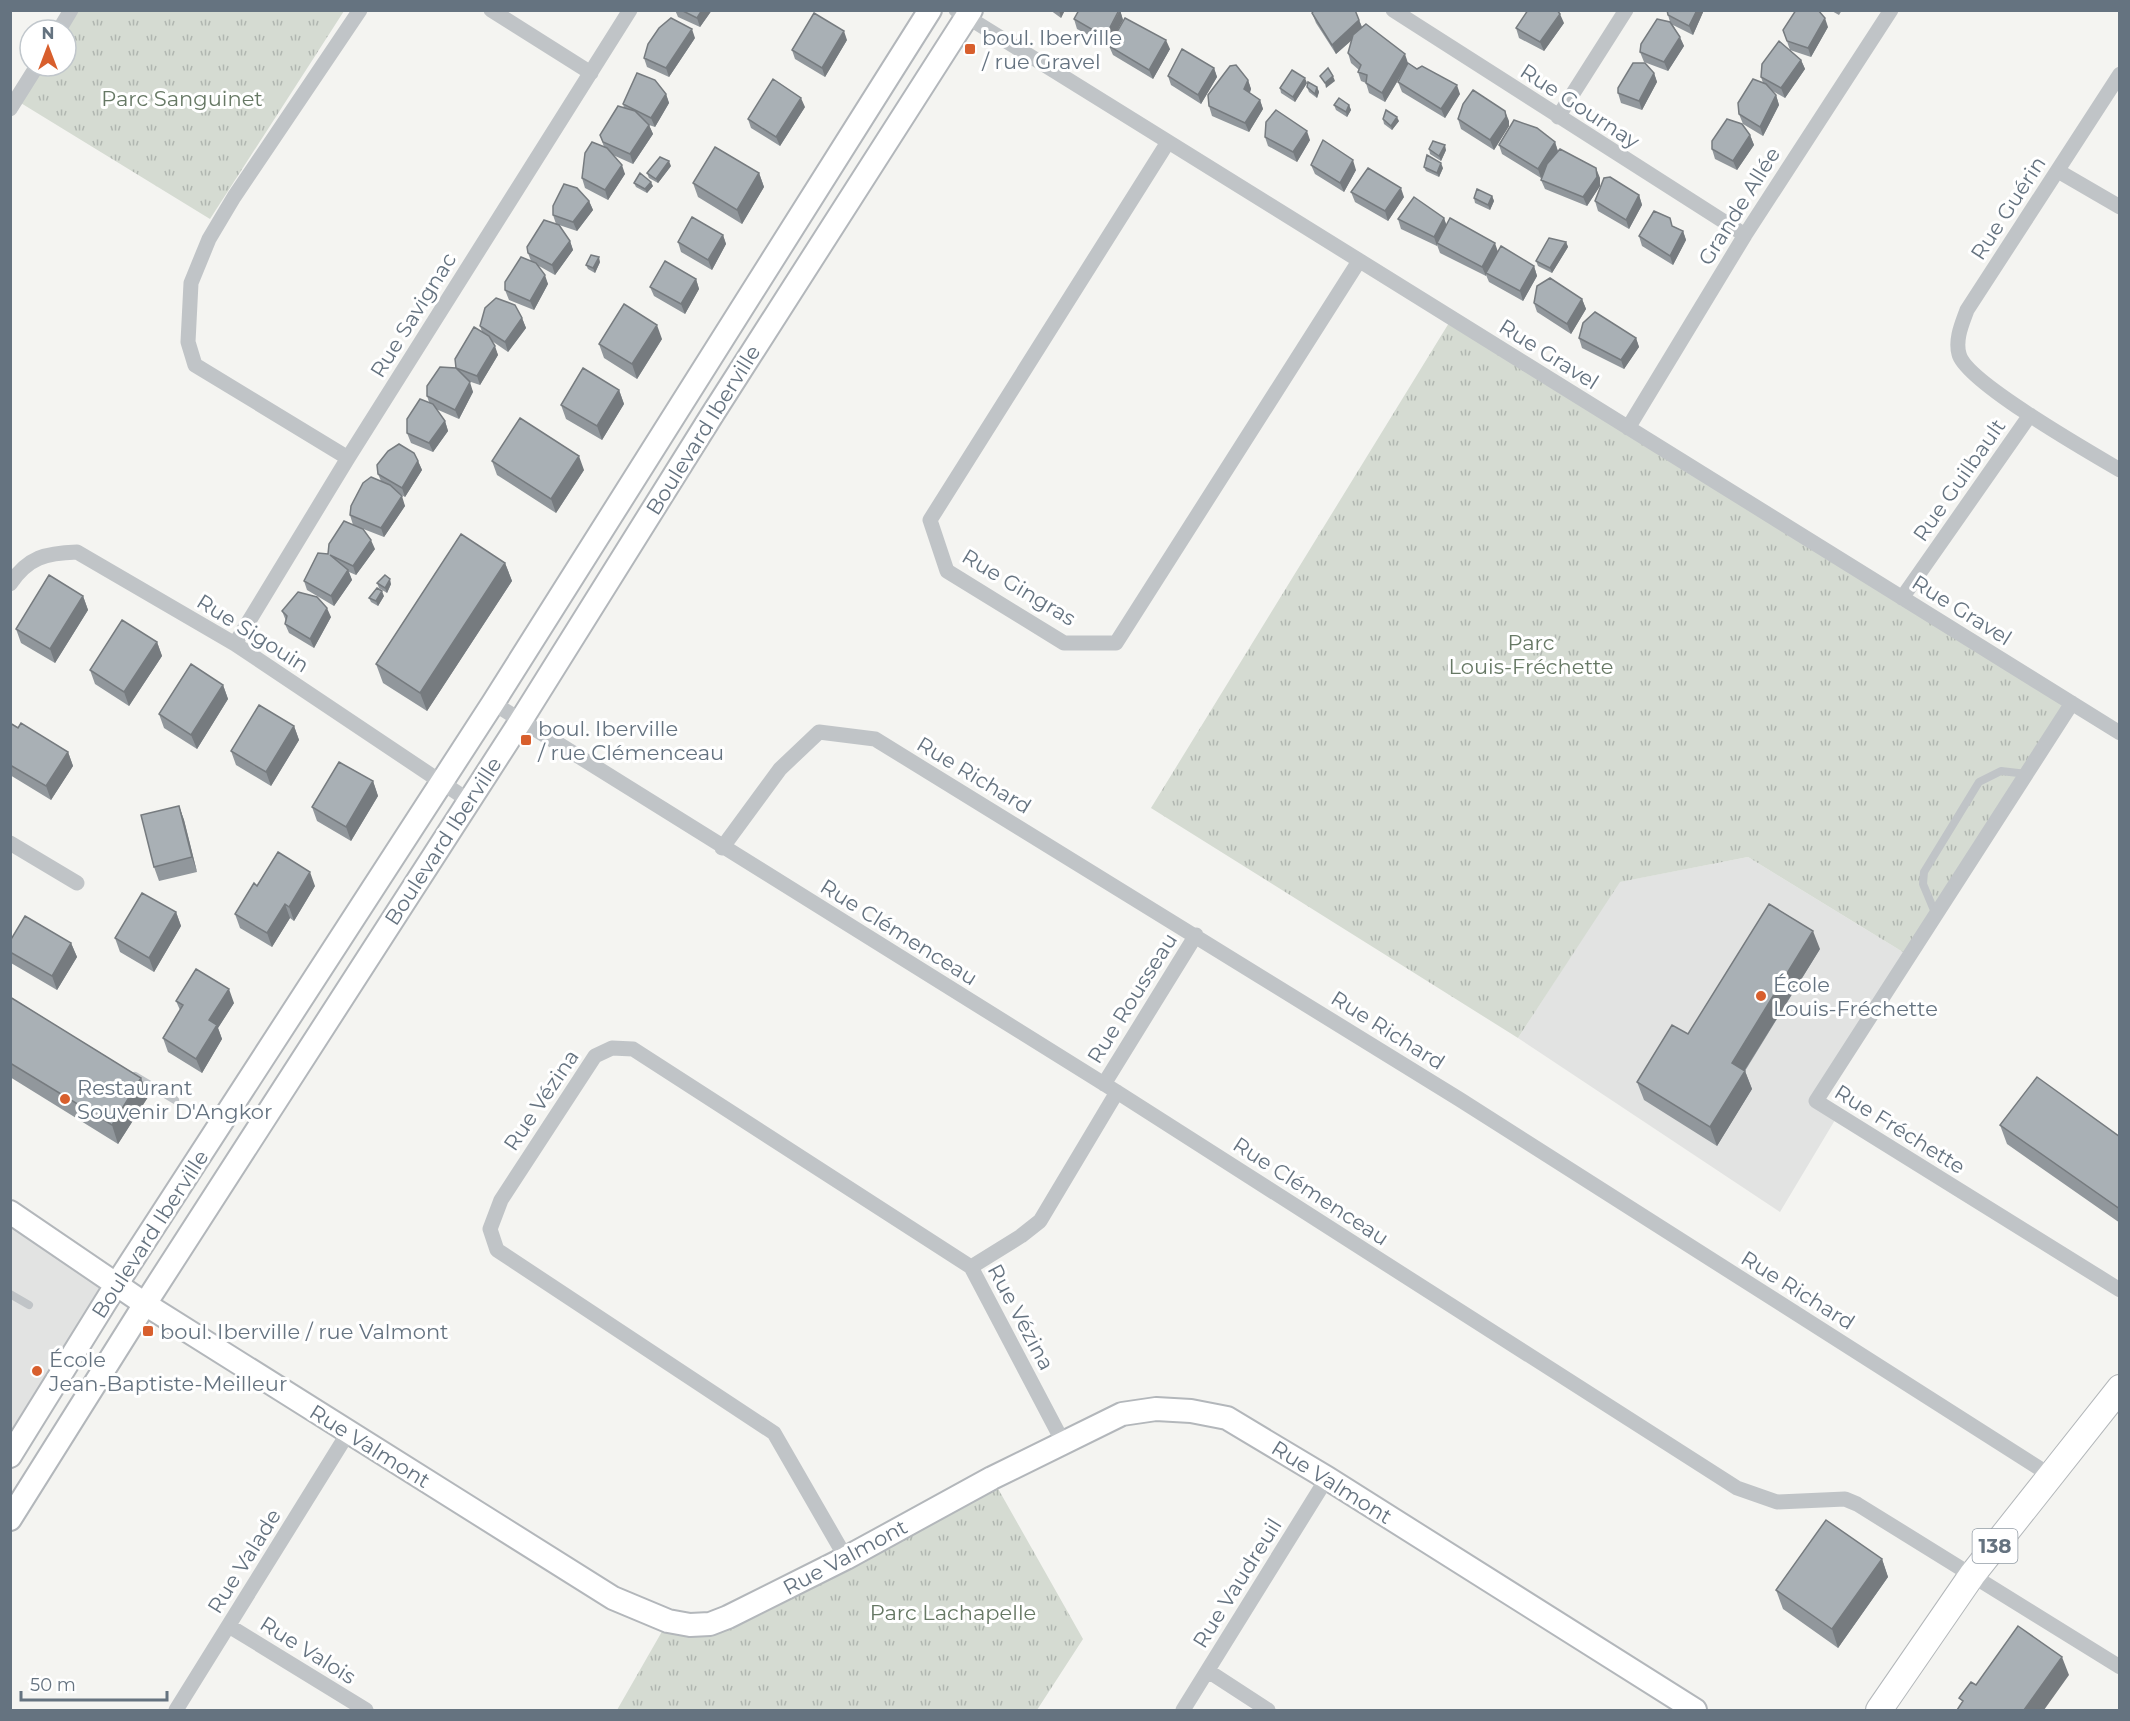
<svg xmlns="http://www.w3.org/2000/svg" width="2130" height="1721" font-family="Montserrat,sans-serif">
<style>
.built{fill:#e2e3e2}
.park{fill:url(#park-tufts)}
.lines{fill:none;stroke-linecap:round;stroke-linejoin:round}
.secondary-casing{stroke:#b3b7bb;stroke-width:26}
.primary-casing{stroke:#b3b7ba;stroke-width:28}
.lane{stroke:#c0c4c7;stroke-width:8}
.street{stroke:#c0c4c7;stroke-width:15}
.secondary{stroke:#fff;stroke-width:22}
.primary{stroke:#fff;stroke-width:26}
.wall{fill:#91979c}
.shaded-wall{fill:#767b7f}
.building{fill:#a9b0b5;stroke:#767b7f;stroke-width:1.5}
.poi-dot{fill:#d85f2d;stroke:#fff;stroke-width:2}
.labels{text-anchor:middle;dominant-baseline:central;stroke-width:6;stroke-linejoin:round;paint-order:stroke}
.shield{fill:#fff;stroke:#939da6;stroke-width:1.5}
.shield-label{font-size:20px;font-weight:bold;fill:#657380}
.poi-label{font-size:21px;fill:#657380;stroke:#fff;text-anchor:start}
.park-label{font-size:21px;fill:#667864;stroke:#fff}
.street-label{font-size:21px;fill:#657380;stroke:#fff}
</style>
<defs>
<pattern id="park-tufts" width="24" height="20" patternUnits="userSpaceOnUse" patternTransform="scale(1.5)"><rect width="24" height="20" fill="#d5dbd2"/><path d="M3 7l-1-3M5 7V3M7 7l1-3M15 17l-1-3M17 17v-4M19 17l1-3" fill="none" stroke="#b0b6b0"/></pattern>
</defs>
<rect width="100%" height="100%" fill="#f4f4f1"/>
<path class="built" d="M1748,857L1911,957L1817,1101L1838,1115L1780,1212L1518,1038L1619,882Z
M11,1212L116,1285L11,1456Z"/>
<path class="park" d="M65,11H344L210,219L11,97L30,66H66Z
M1452,318L2072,703L1911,957L1748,857L1620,882L1518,1038L1151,808Z
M992,1478L1083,1639L1037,1710H617L668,1621L690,1625Z"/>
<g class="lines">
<g class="secondary-casing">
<path id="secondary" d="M10,1212L145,1304L613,1598L668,1621L690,1625L710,1624L728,1617L846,1558L992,1478L1122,1414L1156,1409L1191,1411L1227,1418L1327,1478L1695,1710
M10,1456L116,1285L493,703L930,10
M10,1519L145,1304L520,722L712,415L971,10"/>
</g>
<g class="primary-casing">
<path id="primary" d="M1879,1710L1972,1575L2120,1388"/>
</g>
<path class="lane" d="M1936,915L1923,884L1924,872L1979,782L2001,771L2027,774
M135,1076L175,1100
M10,1294L29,1305"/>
<path class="street" d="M491,10L591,73
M956,10L2120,733
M1393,10L1745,235
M59,30L71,10
M2120,74L1967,310C1962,324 1955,339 1959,354C1965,381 2091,453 2120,470
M10,109L37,66
M1558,117L1626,10
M1168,142L930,520L947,571L1064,643H1116L1359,261
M2058,171L2120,207
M1628,428L1745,235L1891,10
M348,458L195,365L188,342L191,283L209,239L234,197L360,10
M10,584C28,557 46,553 77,552L235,644L468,800
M1902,598L2030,415
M235,644L348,458L630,10
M493,703L1117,1092L1737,1488L1777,1502L1845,1499L1857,1504L2120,1667
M2072,703L1816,1101L2120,1290
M10,843L77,883
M722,848L780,769L819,732L875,739L1459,1099L2050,1475
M1104,1084L1196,935
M971,1267L1021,1236L1040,1221L1117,1092
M846,1558L774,1433L497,1250L490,1229L501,1200L595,1056L612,1048L633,1049L971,1267L1063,1442
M229,1626L366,1710
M1208,1671L1268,1710
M176,1710L348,1433
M1183,1710L1327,1478"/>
<use href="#secondary" class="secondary"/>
<use href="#primary" class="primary"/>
</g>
<path class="wall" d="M675,10H712L700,27L678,17Z
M1050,10H1065L1061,18Z
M1120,10L1123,20L1109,46L1077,29L1074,19Z
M1667,10H1704L1693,35L1673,25L1684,46L1668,71L1644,62L1640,52L1670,22L1668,15Z
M1830,10H1842L1839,15Z
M1312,13L1359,20L1362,27L1408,63L1460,94L1445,118L1402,92L1398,82L1405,69L1385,102L1369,93L1366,83L1361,81L1358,72L1359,70L1351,63L1348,53L1352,40L1336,54L1316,23Z
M1564,23L1544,51L1519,38L1516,28Z
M1828,27L1811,57L1790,50L1801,60L1805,69L1785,98L1771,90L1776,95L1779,105L1763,136L1743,124L1739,114L1763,83L1761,77L1790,50L1783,30Z
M695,38L669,77L647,67L644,58Z
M847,40L825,77L795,59L792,50Z
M1109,46L1170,49L1153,79L1113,55Z
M1214,68L1217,77L1201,104L1171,85L1168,76Z
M1654,73L1657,82L1642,110L1621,103L1618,93Z
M1248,80L1251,89L1250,93L1260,100L1263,109L1249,132L1212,116L1209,106Z
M1307,83L1295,102L1281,93L1280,88Z
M1307,87H1317L1319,92L1317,98L1309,92Z
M666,94L669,103L655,127L649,125L653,134L633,164L613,155L625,174L608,200L585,188L582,178L604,147L600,135L624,108L623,104Z
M1334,105H1349L1351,110L1347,117L1336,110Z
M805,107L780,146L751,128L748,119Z
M1383,119L1399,121L1392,130L1384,124Z
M1458,119L1509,121V126L1494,150L1461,129Z
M1750,135L1754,145L1737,170L1715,159L1712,149Z
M1265,137L1310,140L1297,162L1268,146Z
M1555,142L1558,151L1600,178V186L1587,206L1545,189L1541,180L1543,176L1541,178L1502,154L1499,145Z
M1429,149L1446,150L1441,161L1430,154Z
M1311,165L1356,170L1344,192L1315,174Z
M671,166L658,183L649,178L647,173Z
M1424,167L1443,168L1439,177L1426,171Z
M759,173L764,187L742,224L698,197L693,183Z
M634,183L653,186L647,193L636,187Z
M1351,192L1404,197L1388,221L1355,202Z
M1639,195L1642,205L1629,229L1598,211L1595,201Z
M1492,196L1494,201L1490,210L1475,203L1474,198Z
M589,201L593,210L577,231L556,224L553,215Z
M1444,218L1446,224L1498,251L1534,266L1537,276L1523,301L1489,282L1486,275V276L1440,253L1437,245V246L1401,229L1398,219Z
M1673,226L1683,231L1686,240L1673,265L1642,246L1639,236Z
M723,235L726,244L712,270L681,252L678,242Z
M570,241L573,250L555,275L539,266L548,284L534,310L509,300L505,290L531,261L528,253Z
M1566,242L1568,247L1552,273L1538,266L1536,261Z
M600,262L595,273L588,269L586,265Z
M696,279L699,289L685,314L654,296L650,287Z
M1582,299L1586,309L1571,334L1537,312L1534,303Z
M522,318L526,328L508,352L492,341L498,355L480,385L468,381L473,392L459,419L436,409L445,421L448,431L433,452L411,443L407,433L429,402L427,396L456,368L482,332L480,326Z
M1579,338H1636L1639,347L1624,369L1582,348Z
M662,339L637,379L604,358L599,344Z
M619,390L624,404L602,440L566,419L561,405Z
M418,461L422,470L405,497L398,493L405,506L384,537L353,525L350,515L381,481L378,474Z
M492,461L584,470L556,513L497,475Z
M375,549L356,575L349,572L352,580L334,606L307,590L304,581L328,554Z
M505,563L512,581L427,711L383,683L376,664Z
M377,583L391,584L387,593L379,588Z
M83,596L88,610L55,663L21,643L16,629Z
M384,596L378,606L371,602L369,598Z
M282,611L331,617L314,648L289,633L285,624L286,621Z
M157,642L162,656L129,706L95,684L90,670Z
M223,685L228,699L197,749L164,728L159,714Z
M10,723L68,752L73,766L51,800L10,775Z
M294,726L299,740L271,786L236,765L231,751Z
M373,781L378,796L351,841L317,821L312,807Z
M179,806L184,820L197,872L159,881L154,867Z
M257,886H315L294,921L290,918L272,947L240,928L235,914Z
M176,912L181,926L154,972L120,952L115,938Z
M10,941L71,943L77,957L57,990L11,963Z
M1820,949L1745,1071L1752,1089L1717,1146L1644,1100L1637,1082L1688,1034Z
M10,997L141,1078L148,1097L118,1144L10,1077Z
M176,1001L234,1003L218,1028L222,1039L202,1073L168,1052L163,1038L180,1010Z
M2000,1125L2120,1137V1223L2007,1144Z
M1882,1559L1888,1577L1838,1648L1783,1609L1776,1590Z"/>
<path class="shaded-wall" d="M702,10H712L700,27L697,18Z
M1059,10H1065L1061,18Z
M1120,10L1123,20L1109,46L1105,37Z
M1697,10H1704L1693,35L1689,26Z
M1560,14L1564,23L1544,51L1540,42Z
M1825,18L1828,27L1811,57L1808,48Z
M1359,20L1363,30L1336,54L1332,45Z
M692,29L695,38L669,77L666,68Z
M844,31L847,40L825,77L822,68Z
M1680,37L1684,46L1668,71L1664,62Z
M1166,40L1170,49L1153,79L1149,70Z
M1405,54L1408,63L1385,102L1382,93Z
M1801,60L1805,69L1785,98L1781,88Z
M1214,68L1217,77L1201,104L1198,95Z
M1654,73L1657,82L1642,110L1639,101Z
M1333,76L1335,81L1326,88L1325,83Z
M1305,78L1307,83L1295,102L1293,97Z
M1248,80L1251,89L1247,99L1244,89Z
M1457,85L1460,94L1445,118L1441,109Z
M1317,87L1319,92L1317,98L1315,94Z
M666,94L669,103L655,127L651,118Z
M1776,95L1779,105L1763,136L1760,127Z
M801,98L805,107L780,146L776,137Z
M1260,100L1263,109L1249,132L1245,123Z
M1349,105L1351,110L1347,117L1346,112Z
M1505,111L1509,121V126L1494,150L1490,140Z
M1397,117L1399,121L1392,130L1391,126Z
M649,125L653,134L633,164L630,154Z
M1307,131L1310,140L1297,162L1293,152Z
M1750,135L1754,145L1737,170L1733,161Z
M1555,142L1558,152L1541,178L1538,169Z
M1445,145L1446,150L1441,161L1439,156Z
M1353,160L1356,170L1344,192L1340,183Z
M669,161L671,166L658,183L656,179Z
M1441,163L1443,168L1439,177L1437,173Z
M622,165L625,174L608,200L605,190Z
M1596,168L1600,178V186L1587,206L1583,197Z
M759,173L764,187L742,224L737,210Z
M651,182L653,186L647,193L645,189Z
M1401,188L1404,197L1388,221L1385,211Z
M1639,195L1642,205L1629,229L1626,220Z
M1492,196L1494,201L1490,210L1488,205Z
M589,201L593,210L577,231L573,222Z
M1444,218L1447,227L1437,243V246L1434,237Z
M1683,231L1686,240L1673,265L1670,256Z
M723,235L726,244L712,270L708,260Z
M570,241L573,250L555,275L552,265Z
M1566,242L1568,247L1552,273L1550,268Z
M1495,243L1498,252L1486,273V276L1482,267Z
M599,257L600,262L595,273L593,268Z
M1534,266L1537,276L1523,301L1520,291Z
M545,275L548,284L534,310L530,301Z
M696,279L699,289L685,314L681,304Z
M1582,299L1586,309L1571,334L1567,324Z
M522,318L526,328L508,352L505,342Z
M657,325L662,339L637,379L632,364Z
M1636,338L1639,347L1624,369L1621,360Z
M495,346L498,355L480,385L477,376Z
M470,382L473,392L459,419L455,410Z
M619,390L624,404L602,440L597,426Z
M445,421L448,431L433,452L429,443Z
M579,456L584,470L556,513L551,499Z
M418,461L422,470L405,497L402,488Z
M402,496L405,506L384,537L381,528Z
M371,540L375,549L356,575L353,566Z
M505,563L512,581L427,711L420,693Z
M348,570L352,580L334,606L331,596Z
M390,579L391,584L387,593L385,588Z
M382,591L384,596L378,606L376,601Z
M83,596L88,610L55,663L50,649Z
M327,608L331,617L314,648L310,639Z
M157,642L162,656L129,706L124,692Z
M223,685L228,699L197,749L191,735Z
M294,726L299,740L271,786L266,772Z
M68,752L73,766L51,800L46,786Z
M373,781L378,796L351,841L346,827Z
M179,806L184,820L197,872L192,857Z
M310,872L315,886L294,921L289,907Z
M285,904L290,918L272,947L267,933Z
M176,912L181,926L154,972L149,958Z
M1813,931L1820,949L1738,1081L1732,1063Z
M71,943L77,957L57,990L52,976Z
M229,989L234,1003L218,1028L222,1039L202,1073L196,1059L209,1020Z
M1745,1071L1752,1089L1717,1146L1710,1127Z
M141,1078L148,1097L118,1144L112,1125Z
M1882,1559L1888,1577L1838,1648L1832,1629Z
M2062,1657L2069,1675L2044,1710H2024Z"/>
<path class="building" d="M681,10H702L697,18Z
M1079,10H1119L1105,37L1074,19Z
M1314,10H1355L1359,20L1332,45L1312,13Z
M1528,10H1557L1560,14L1540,42L1516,28Z
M1667,10H1697L1689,26L1668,15Z
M1796,10H1818L1825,18L1808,48L1787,41L1783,30Z
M814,13L844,31L822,68L792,50Z
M671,18L692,29L666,68L644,58L648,44L659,28Z
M1125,18L1166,40L1149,70L1109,46Z
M1657,19L1670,22L1680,37L1664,62L1640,52L1641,44Z
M1366,24L1405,54L1382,93L1366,83L1367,75L1358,72L1361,65L1348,53L1353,35Z
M1779,41L1801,60L1781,88L1761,77L1762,64Z
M1182,49L1214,68L1198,95L1168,76Z
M1408,63L1417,69L1422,66L1457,85L1441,109L1398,82Z
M1633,63H1645L1654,73L1639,101L1618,93V88Z
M1236,65L1248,80L1244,89L1260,100L1245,123L1209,106L1208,95L1230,66Z
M1328,68L1333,76L1325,83L1320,76Z
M1292,70L1305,78L1293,97L1280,88Z
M637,73L655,80L666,94L651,118L623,104Z
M773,79L801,98L776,137L748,119Z
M1753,79L1766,84L1776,95L1760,127L1739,114L1738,103Z
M1308,82L1317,87L1315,94L1307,87Z
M1473,90L1505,111L1506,117L1490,140L1458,119L1463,104Z
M1339,98L1349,105L1346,112L1334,105Z
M618,106L635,111L649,125L630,154L603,142L600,135Z
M1276,110L1307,131L1293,152L1265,137L1266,122Z
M1386,110L1397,117L1391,126L1383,119Z
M1727,119L1742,124L1750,135L1733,161L1712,149V141Z
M1514,120L1537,128L1555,142L1538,169L1499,145Z
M1323,140L1353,160L1340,183L1311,165Z
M1433,141L1445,145L1439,156L1429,149Z
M592,142L607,148L622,165L605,190L582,178L585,153Z
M715,147L759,173L737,210L693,183Z
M1560,149L1596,168L1597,177L1583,197L1541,180L1547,164Z
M1427,155L1441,163L1437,173L1424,167Z
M660,157L669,161L656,179L647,173Z
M1368,168L1401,188L1385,211L1351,192Z
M640,173L651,182L645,189L634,183Z
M1610,177L1639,195L1626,220L1595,201L1604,178Z
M564,184L577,188L589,201L573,222L553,215V206Z
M1477,189L1492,196L1488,205L1474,198Z
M1414,197L1444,218L1434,237L1398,219Z
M1654,211L1670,218L1672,226L1683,231L1670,256L1639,236Z
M692,217L723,235L708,260L678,242Z
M1450,218L1495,243L1482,267L1437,243Z
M544,220L559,225L570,241L552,265L528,253L527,247Z
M1549,238L1566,242L1550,268L1536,261Z
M1501,246L1534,266L1520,291L1486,273Z
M591,255L599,257L593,268L586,265Z
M521,257L536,263L545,275L530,301L505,290V282Z
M665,261L696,279L681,304L650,287Z
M1550,278L1582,299L1567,324L1534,303L1537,286Z
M496,298L515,305L522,318L505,342L480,326L485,308Z
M624,304L657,325L632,364L599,344Z
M1595,312L1636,338L1621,360L1579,338L1583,323Z
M474,327L489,336L495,346L477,376L456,368L455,359Z
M440,367L456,368L470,382L455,410L427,396V386Z
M583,368L619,390L597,426L561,405Z
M420,399L433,404L445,421L429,443L407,433V419Z
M520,418L579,456L551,499L492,461Z
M399,444L414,453L418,461L402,488L378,474L377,465L388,451Z
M371,477L390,485L402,496L381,528L350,515L351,506L363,483Z
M344,521L363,529L371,540L353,566L330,555L348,570L331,596L304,581L318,553L328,554L329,544Z
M461,534L505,563L420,693L376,664Z
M49,575L83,596L50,649L16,629Z
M385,575L390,579L385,588L377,583Z
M377,588L382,591L376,601L369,598Z
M298,592L317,597L327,608L310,639L285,624L287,616L282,611Z
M122,620L157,642L124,692L90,670Z
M191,664L223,685L191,735L159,714Z
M259,705L294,726L266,772L231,751Z
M10,723L18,728L21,723L68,752L46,786L10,765Z
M339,762L373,781L346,827L312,807Z
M179,806L192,857L154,867L141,815Z
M278,852L310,872L289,907L285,904L267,933L235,914L254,883L257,886Z
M142,893L176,912L149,958L115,938Z
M1769,904L1813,931L1732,1063L1745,1071L1710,1127L1637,1082L1672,1025L1688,1034Z
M25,916L71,943L52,976L10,952V941Z
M196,969L229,989L209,1020L217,1025L196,1059L163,1038L183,1005L176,1001Z
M10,997L141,1078L112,1125L10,1063Z
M2037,1077L2120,1137V1209L2000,1125Z
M1826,1520L1882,1559L1832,1629L1776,1590Z
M2018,1626L2062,1657L2024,1710H1957L1963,1701L1959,1698L1971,1682L1976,1685Z"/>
<g class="poi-dot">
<rect x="964" y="43" width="12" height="12" rx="3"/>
<rect x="520" y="734" width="12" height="12" rx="3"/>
<circle cx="1761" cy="996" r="6"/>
<circle cx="65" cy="1099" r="6"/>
<rect x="142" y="1325" width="12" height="12" rx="3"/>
<circle cx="37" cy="1371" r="6"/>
</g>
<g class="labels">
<rect class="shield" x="1972.5" y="1529" width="45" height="34" rx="4.5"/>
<g class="shield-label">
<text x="1995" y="1546">138</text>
</g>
<g class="poi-label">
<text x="982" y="37">boul. Iberville<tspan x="982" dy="24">/ rue Gravel</tspan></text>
<text x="538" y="728">boul. Iberville<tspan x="538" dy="24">/ rue Clémenceau</tspan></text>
<text x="1773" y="984">École<tspan x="1773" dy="24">Louis-Fréchette</tspan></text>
<text x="77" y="1087">Restaurant<tspan x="77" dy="24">Souvenir D'Angkor</tspan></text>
<text x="160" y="1331">boul. Iberville / rue Valmont</text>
<text x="49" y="1359">École<tspan x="49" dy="24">Jean-Baptiste-Meilleur</tspan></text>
</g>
<g class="park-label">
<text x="182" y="98">Parc Sanguinet</text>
<text x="1531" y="642">Parc<tspan x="1531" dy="24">Louis-Fréchette</tspan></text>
<text x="953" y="1612">Parc Lachapelle</text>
</g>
<g class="street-label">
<text transform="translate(1580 106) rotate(33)">Rue Gournay</text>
<text transform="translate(1739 206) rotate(-58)">Grande Allée</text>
<text transform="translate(2008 208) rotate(-57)">Rue Guérin</text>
<text transform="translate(413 315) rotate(-58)">Rue Savignac</text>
<text transform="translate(1549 354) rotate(32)">Rue Gravel</text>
<text transform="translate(703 430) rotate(-58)">Boulevard Iberville</text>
<text transform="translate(1959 480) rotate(-55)">Rue Guilbault</text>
<text transform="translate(1019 587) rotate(31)">Rue Gingras</text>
<text transform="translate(1962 610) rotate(32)">Rue Gravel</text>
<text transform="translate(253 633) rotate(32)">Rue Sigouin</text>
<text transform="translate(974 775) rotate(31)">Rue Richard</text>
<text transform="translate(443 841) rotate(-57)">Boulevard Iberville</text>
<text transform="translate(899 932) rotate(32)">Rue Clémenceau</text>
<text transform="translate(1132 998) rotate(-58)">Rue Rousseau</text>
<text transform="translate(1388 1030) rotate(32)">Rue Richard</text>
<text transform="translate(541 1100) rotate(-56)">Rue Vézina</text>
<text transform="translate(1900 1129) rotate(32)">Rue Fréchette</text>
<text transform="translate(1311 1191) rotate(33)">Rue Clémenceau</text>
<text transform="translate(150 1234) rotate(-57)">Boulevard Iberville</text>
<text transform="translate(1798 1290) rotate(32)">Rue Richard</text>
<text transform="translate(1021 1317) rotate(62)">Rue Vézina</text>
<text transform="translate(370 1446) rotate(32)">Rue Valmont</text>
<text transform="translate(1332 1482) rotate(32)">Rue Valmont</text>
<text transform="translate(845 1557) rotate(-28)">Rue Valmont</text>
<text transform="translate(244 1561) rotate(-58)">Rue Valade</text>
<text transform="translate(1237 1583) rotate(-58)">Rue Vaudreuil</text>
<text transform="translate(308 1650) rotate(32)">Rue Valois</text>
</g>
</g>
<rect width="2130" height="1721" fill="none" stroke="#657380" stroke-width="24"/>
<g transform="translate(48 48)"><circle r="28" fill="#ffffff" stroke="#c1c7cc" stroke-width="1.5"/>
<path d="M0-4.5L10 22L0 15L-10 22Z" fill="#d85f2d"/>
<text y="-9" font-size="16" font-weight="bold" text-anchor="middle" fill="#657380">N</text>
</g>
<path d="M21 1691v9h146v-9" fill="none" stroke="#657380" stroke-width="3"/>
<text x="30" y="1691" font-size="18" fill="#657380" stroke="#ffffff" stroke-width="4.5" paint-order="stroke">50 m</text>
</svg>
